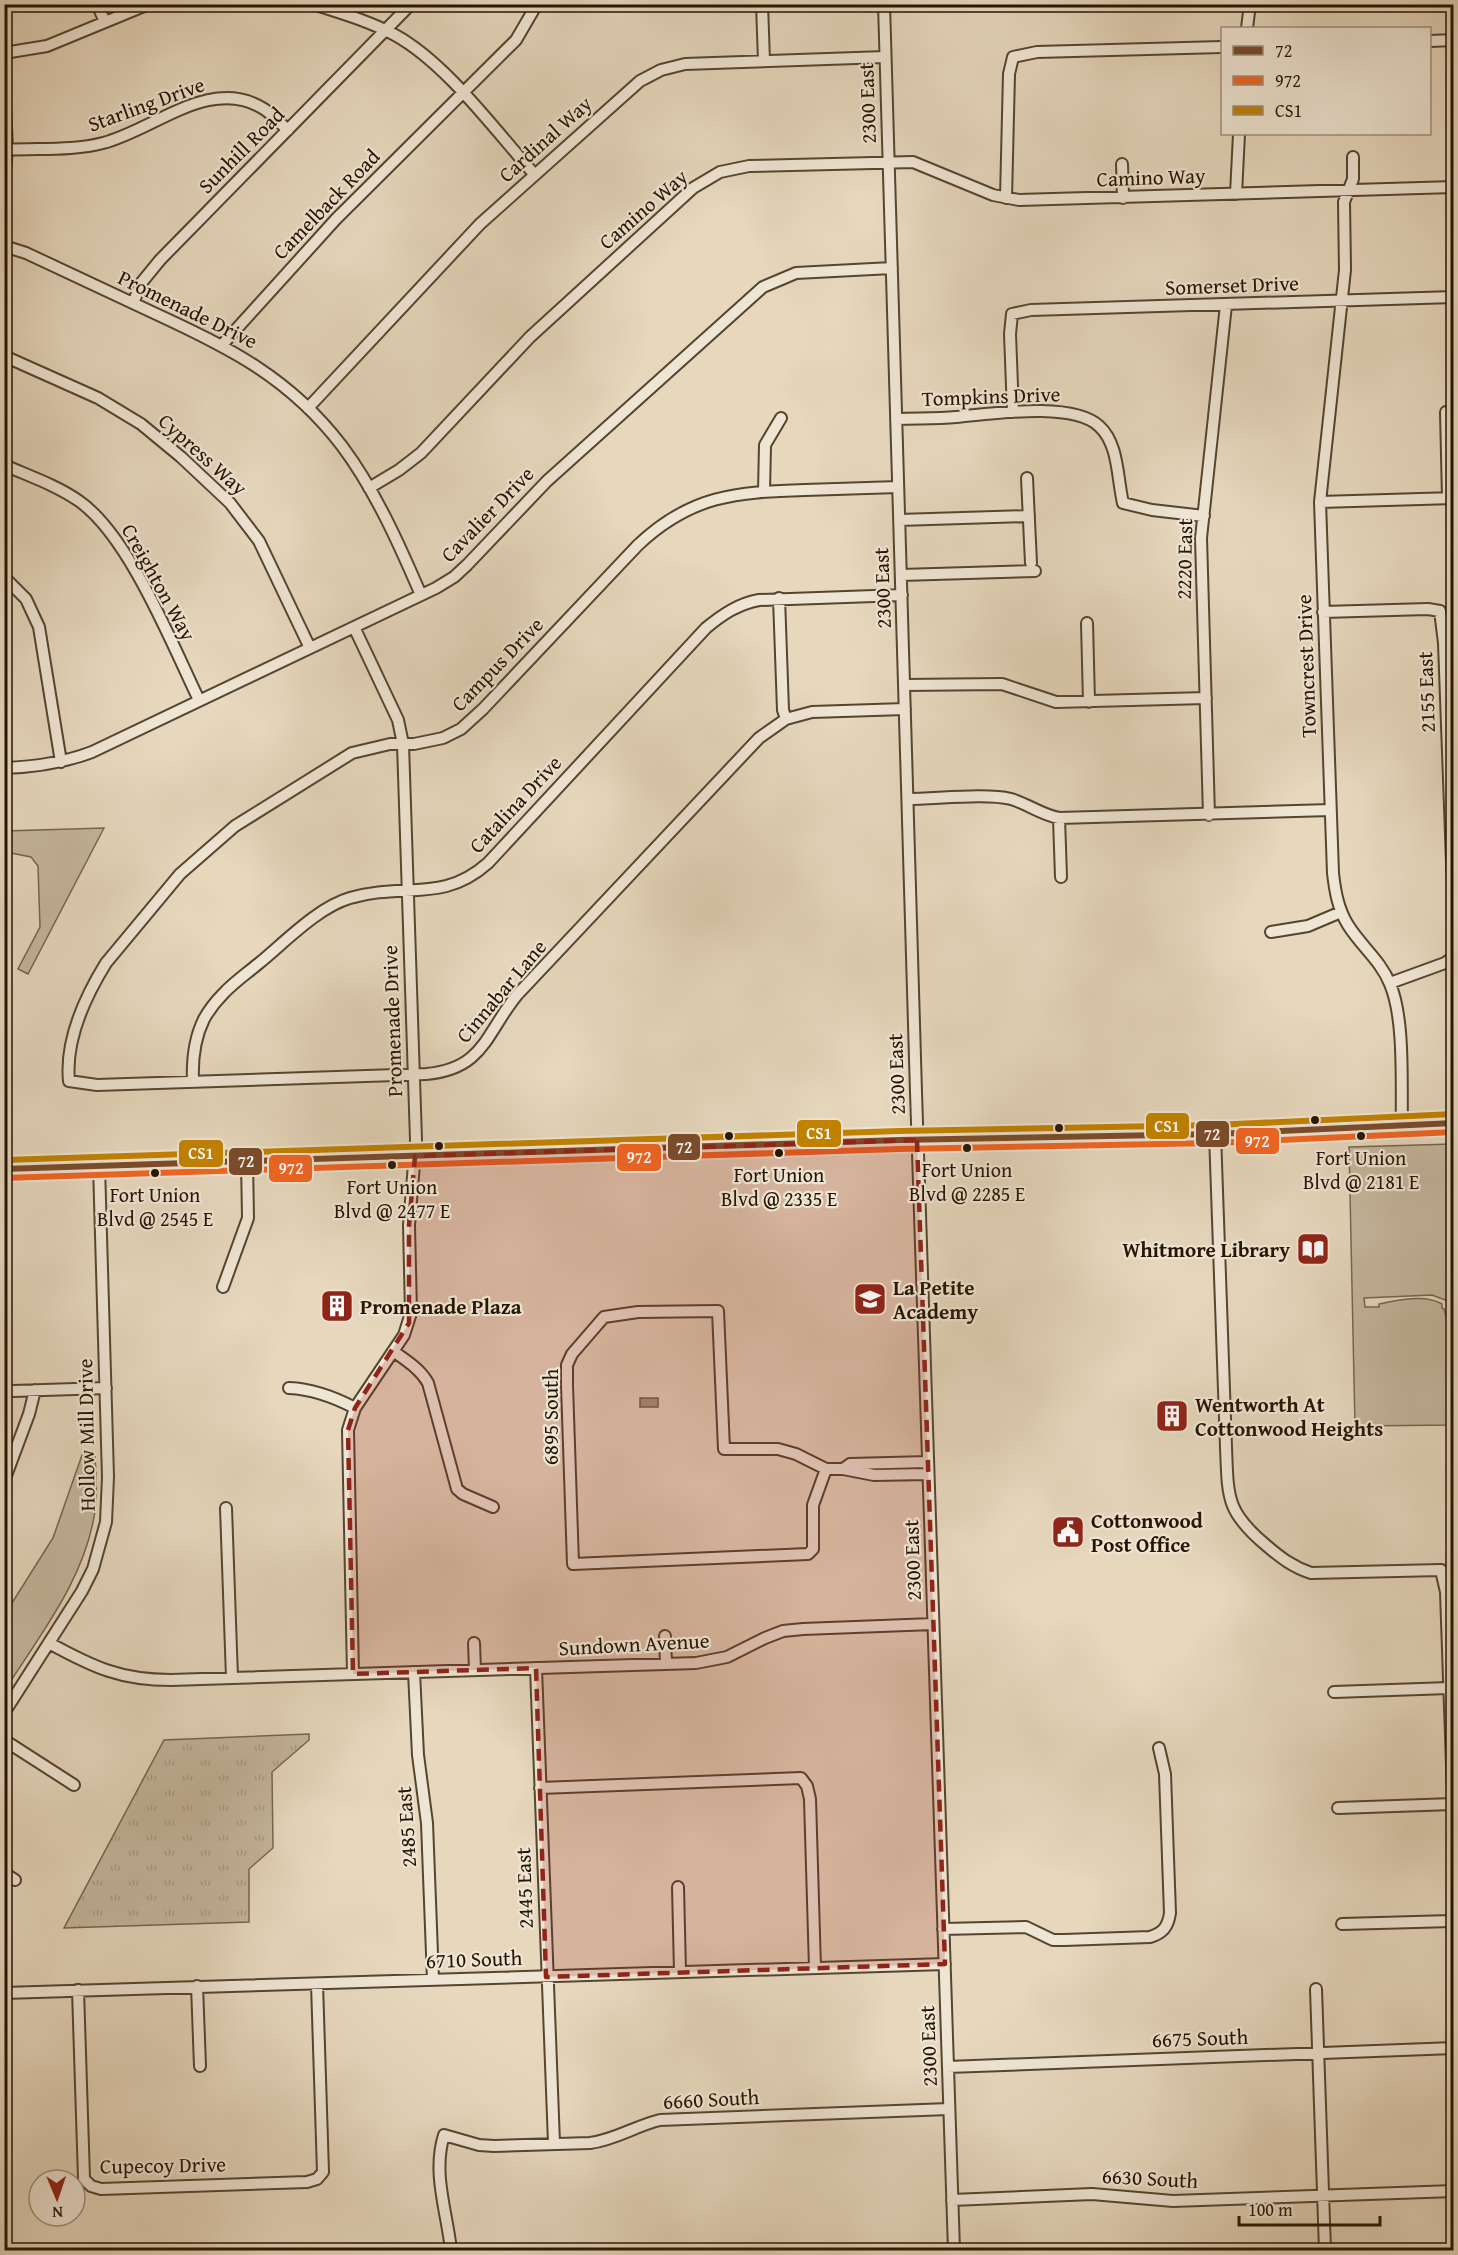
<svg xmlns="http://www.w3.org/2000/svg" width="1458" height="2255" font-family="'Gentium Book Plus',serif">
<style>
.grass{fill:#c5b69d;stroke:#75654f;stroke-width:1.5}
.park{fill:url(#park-tufts);stroke:#75654f;stroke-width:1.5}
.water{fill:#a4957d;stroke:#71614b;stroke-width:1.5}
.lines{fill:none;stroke-linecap:round;stroke-linejoin:round}
.minor-casing{stroke:#554530;stroke-width:14}
.major-casing{stroke:#251401;stroke-width:15}
.minor{stroke:#efe5d4;stroke-width:10}
.major{stroke:#e6d7bd;stroke-width:12}
.bus-1-casing{stroke:#efe5d4;stroke-width:10}
.bus-2-casing{stroke:#efe5d4;stroke-width:10}
.bus-3-casing{stroke:#efe5d4;stroke-width:10}
.bus-1{stroke:#7a4b2a;stroke-width:6}
.bus-2{stroke:#f26522;stroke-width:6}
.bus-3{stroke:#c28200;stroke-width:6}
.marked{fill:#8f2418;fill-opacity:0.2;stroke:#8f2418;stroke-width:4.5;stroke-dasharray:12 8;stroke-linejoin:round}
.bus-dot{fill:#251401;stroke:#efe5d4;stroke-width:2}
.labels{text-anchor:middle;dominant-baseline:central;stroke-width:4.5;stroke-linejoin:round;paint-order:stroke}
.bus-label{font-size:20px;fill:#251401;stroke:#efe5d4}
.street-label{font-size:21px;fill:#251401;stroke:#efe5d4}
.poi-label{font-size:21px;font-weight:bold;fill:#251401;stroke:#efe5d4;text-anchor:start}
.line-badge{stroke:#efe5d4;stroke-width:2}
.badge-label{font-size:16px;text-anchor:middle;font-weight:bold;fill:#fff}
</style>
<defs>
<pattern id="park-tufts" width="24" height="20" patternUnits="userSpaceOnUse" patternTransform="scale(1.5)"><rect width="24" height="20" fill="#c5b69d"/><path d="M3 7l-1-3M5 7V3M7 7l1-3M15 17l-1-3M17 17v-4M19 17l1-3" fill="none" stroke="#a99c85"/></pattern>
</defs>
<rect width="100%" height="100%" fill="#e6d7bd"/>
<filter id="stains"><feTurbulence type="fractalNoise" baseFrequency=".00333" numOctaves="4"/><feColorMatrix values="0 0 0 0 .2 0 0 0 0 .09 0 0 0 0 .02 0 0 0 .5 -.17"/></filter>
<radialGradient id="worn" r=".72"><stop offset=".6" stop-color="#630" stop-opacity="0"/><stop offset="1" stop-color="#630" stop-opacity=".3"/></radialGradient>
<path class="grass" d="M104,828L28,974L18,969L40,927L38,866L31,857L11,853L6,845L5,831Z
M1453,1144V1294L1445,1300L1432,1295L1364,1298L1365,1307H1379V1304C1398,1300 1425,1294 1442,1304V1308L1444,1309L1446,1317L1453,1331V1425L1355,1426L1349,1147Z
M82,1455L95,1456C96,1474 98,1493 95,1511C85,1579 41,1633 5,1690V1614L53,1538Z"/>
<path class="park" d="M309,1734V1740L272,1772L273,1848L249,1869V1922L64,1928L164,1740Z"/>
<path class="water" d="M640,1398H658V1407H640Z"/>
<g class="lines">
<g class="minor-casing">
<path id="minor" d="M97,4L105,22
M313,4C341,13 369,21 395,35C446,63 495,130 534,174
M762,4L764,61
M884,4L916,1092L954,2250
M1247,28L1250,4
M1430,41L1454,40
M4,53L47,46L149,4
M4,80L7,150L4,178
M7,150C38,148 73,151 103,143C154,130 211,75 264,109C273,115 280,123 288,130
M1353,157V179L1344,202L1345,270L1320,502L1333,873C1335,891 1338,909 1348,925C1361,946 1381,961 1390,984C1405,1019 1401,1085 1402,1125
M1122,164L1123,198
M1236,194L1239,134
M1006,198L1009,74L1013,57L1037,52L1222,47
M4,246L26,253C68,273 111,293 154,313C230,348 290,378 342,446C375,490 399,544 421,595
M133,303L142,282L160,260L411,4
M222,345L336,219L516,40L537,4
M4,356L98,398L141,424L181,457L230,503L259,541L310,648
M308,408L480,224L640,81L661,70L685,64L885,57
M1013,412L1010,334L1012,314L1031,310L1454,297
M1446,412L1448,498
M896,419C916,418 936,419 956,417C991,414 1072,401 1099,426C1119,444 1117,478 1123,503L1152,510L1204,516
M4,465C29,476 56,485 79,501C129,536 172,644 199,700
M1027,478L1031,563
M898,487C867,488 836,489 805,490C736,492 691,495 638,545L483,709L461,729L443,738L414,744H390L352,753L235,826L180,874L106,963C85,997 65,1041 69,1081L97,1085L426,1074C484,1069 486,1033 517,995L759,738L786,719L812,712L905,709
M369,488L399,470L421,453L530,337L693,188L720,172L749,166L913,162L993,195L1019,200L1454,187
M764,491L765,445L781,418
M1320,502L1454,498
M899,520L1029,516
M901,575L1035,571
M4,577L26,599L39,627L61,762
M779,598L783,710L786,719
M1323,612L1428,609L1440,611L1444,643L1454,916
M1087,623L1089,702
M904,685L1002,684L1056,702L1206,698
M4,768C36,767 63,763 92,752L436,588L454,577L467,565L547,481L763,287L796,273L892,268
M908,799C936,799 986,793 1011,799C1028,804 1042,815 1059,818L1330,810
M1209,815L1201,538L1226,305
M1059,818L1061,877
M1271,932L1308,926L1341,912
M1390,983L1445,963L1452,958L1454,953
M193,1082C192,1060 194,1039 204,1019C209,1010 216,1001 223,994C233,983 246,974 258,964C284,943 318,907 350,898C403,882 442,904 488,863L706,628C723,614 738,604 759,600L902,595
M1215,1134L1226,1447C1228,1498 1226,1512 1267,1546C1281,1558 1293,1567 1311,1573L1441,1570L1446,1592L1454,1822
M223,1287L248,1218L247,1161
M393,1351C407,1361 420,1369 428,1383L457,1489L463,1494L493,1507
M289,1388C313,1389 334,1397 355,1408
M4,1389L13,1391L106,1388
M826,1469L813,1505V1549L808,1554L573,1564L567,1385V1365L572,1354L604,1317L638,1312L718,1311L724,1449H778L796,1454L826,1469H843L874,1475L928,1474
M843,1469L850,1464L928,1462
M4,1481L29,1414L35,1390
M226,1508L232,1678
M665,1636L666,1664
M49,1643C93,1667 120,1680 171,1680L696,1663L727,1657L765,1638L783,1631L803,1629L933,1624
M474,1643L475,1670
M536,1668L554,2143
M414,1672L418,1755L427,1823L433,1980
M353,1674L348,1430L355,1408L404,1335L411,1313L409,1225L416,1140L403,744L398,720L354,627
M1334,1692L1449,1688
M4,1713L82,1591L93,1569L106,1522L108,1477L99,1166
M4,1740L74,1785
M540,1788L801,1778L807,1786L810,1799L815,1968
M1338,1808L1453,1804
M4,1873L15,1880
M678,1887L680,1972
M1342,1924L1452,1921L1454,1916
M943,1929L1026,1927L1053,1940H1064L1150,1937C1163,1933 1168,1927 1170,1913L1165,1774L1159,1748
M197,1986L200,2066
M1316,1989L1325,2250
M78,1990L84,2179L91,2186L101,2189L307,2182L317,2179L323,2172L317,1984
M4,1993L945,1964
M948,2067L1454,2048
M952,2200L1092,2194L1173,2201L1454,2191
M451,2250C447,2212 432,2173 444,2135L479,2145L494,2146L590,2143C615,2140 635,2126 660,2120L949,2109"/>
</g>
<g class="major-casing">
<path id="major" d="M4,1169L899,1140L1215,1134L1454,1123"/>
</g>
<use href="#minor" class="minor"/>
<use href="#major" class="major"/>
<g class="bus-1-casing">
<path id="bus-1" d="M4,1169L899,1140L1215,1134L1454,1123"/>
</g>
<g class="bus-2-casing">
<path id="bus-2" d="M4,1178L899,1149L1215,1143L1454,1132"/>
</g>
<g class="bus-3-casing">
<path id="bus-3" d="M4,1160L899,1131L1215,1125L1454,1114"/>
</g>
<use href="#bus-1" class="bus-1"/>
<use href="#bus-2" class="bus-2"/>
<use href="#bus-3" class="bus-3"/>
</g>
<path class="marked" d="M917,1140L945,1964L546,1977L536,1668L353,1674L348,1430L355,1408L409,1323V1225L415,1156Z"/>
<defs>
<g id="library-square" transform="scale(1.725)"><rect x="-9" y="-9" width="18" height="18" rx="4" fill="#8f2418" stroke="#efe5d4"/><path d="M-6-4Q-3-5.5-.7-3.5V5Q-3 3-6 4ZM6-4Q3-5.5 .7-3.5V5Q3 3 6 4Z" fill="#fff"/></g>
<g id="school-square" transform="scale(1.725)"><rect x="-9" y="-9" width="18" height="18" rx="4" fill="#8f2418" stroke="#efe5d4"/><path d="M0-5L7-2L0 1L-7-2ZM-4 1L0 2.5L4 1V4Q0 6-4 4Z" fill="#fff"/></g>
<g id="building-square" transform="scale(1.725)"><rect x="-9" y="-9" width="18" height="18" rx="4" fill="#8f2418" stroke="#efe5d4"/><path d="M-4-6H4V6H1V3H-1V6H-4ZM-2.5-4.3h1.7v1.8h-1.7ZM.8-4.3h1.7v1.8H.8ZM-2.5-1h1.7V.8h-1.7ZM.8-1h1.7V.8H.8Z" fill="#fff"/></g>
<g id="civic-square" transform="scale(1.725)"><rect x="-9" y="-9" width="18" height="18" rx="4" fill="#8f2418" stroke="#efe5d4"/><path d="M-.6-6.5H3V-4.5H.6V-3L4-1V1h2V6H-6V1h2V-1L-.6-3ZM-1.2 2.5V6h2.4V2.5Z" fill="#fff"/></g>
</defs>
<g fill-rule="evenodd">
<use href="#library-square" x="1313" y="1249"/>
<use href="#school-square" x="870" y="1299"/>
<use href="#building-square" x="337" y="1306"/>
<use href="#building-square" x="1172" y="1416"/>
<use href="#civic-square" x="1068" y="1532"/>
</g>
<g class="bus-dot">
<circle cx="1315" cy="1120" r="5"/>
<circle cx="1059" cy="1128" r="5"/>
<circle cx="729" cy="1136" r="5"/>
<circle cx="1361" cy="1136" r="5"/>
<circle cx="439" cy="1146" r="5"/>
<circle cx="967" cy="1148" r="5"/>
<circle cx="779" cy="1153" r="5"/>
<circle cx="392" cy="1165" r="5"/>
<circle cx="155" cy="1173" r="5"/>
</g>
<g class="labels">
<g class="bus-label">
<text x="1361" y="1157">Fort Union<tspan x="1361" dy="24">Blvd @ 2181 E</tspan></text>
<text x="967" y="1169">Fort Union<tspan x="967" dy="24">Blvd @ 2285 E</tspan></text>
<text x="779" y="1174">Fort Union<tspan x="779" dy="24">Blvd @ 2335 E</tspan></text>
<text x="392" y="1186">Fort Union<tspan x="392" dy="24">Blvd @ 2477 E</tspan></text>
<text x="155" y="1194">Fort Union<tspan x="155" dy="24">Blvd @ 2545 E</tspan></text>
</g>
<g class="street-label">
<text transform="translate(867 103) rotate(-92)">2300 East</text>
<text transform="translate(146 104) rotate(-20)">Starling Drive</text>
<text transform="translate(545 139) rotate(-42)">Cardinal Way</text>
<text transform="translate(241 150) rotate(-45)">Sunhill Road</text>
<text transform="translate(1151 177) rotate(-2)">Camino Way</text>
<text transform="translate(326 204) rotate(-46)">Camelback Road</text>
<text transform="translate(643 209) rotate(-41)">Camino Way</text>
<text transform="translate(1232 285) rotate(-2)">Somerset Drive</text>
<text transform="translate(188 309) rotate(26)">Promenade Drive</text>
<text transform="translate(991 396) rotate(-2)">Tompkins Drive</text>
<text transform="translate(203 454) rotate(42)">Cypress Way</text>
<text transform="translate(487 514) rotate(-46)">Cavalier Drive</text>
<text transform="translate(1184 559) rotate(-89)">2220 East</text>
<text transform="translate(159 582) rotate(61)">Creighton Way</text>
<text transform="translate(882 588) rotate(-92)">2300 East</text>
<text transform="translate(497 664) rotate(-46)">Campus Drive</text>
<text transform="translate(1306 666) rotate(-92)">Towncrest Drive</text>
<text transform="translate(1426 692) rotate(-92)">2155 East</text>
<text transform="translate(515 804) rotate(-47)">Catalina Drive</text>
<text transform="translate(501 991) rotate(-50)">Cinnabar Lane</text>
<text transform="translate(392 1021) rotate(-92)">Promenade Drive</text>
<text transform="translate(896 1074) rotate(-92)">2300 East</text>
<text transform="translate(550 1417) rotate(-90)">6895 South</text>
<text transform="translate(86 1435) rotate(-91)">Hollow Mill Drive</text>
<text transform="translate(912 1560) rotate(-92)">2300 East</text>
<text transform="translate(634 1644) rotate(-3)">Sundown Avenue</text>
<text transform="translate(406 1827) rotate(-94)">2485 East</text>
<text transform="translate(524 1888) rotate(-92)">2445 East</text>
<text transform="translate(474 1959) rotate(-2)">6710 South</text>
<text transform="translate(1200 2038) rotate(-2)">6675 South</text>
<text transform="translate(928 2046) rotate(-92)">2300 East</text>
<text transform="translate(711 2099) rotate(-3)">6660 South</text>
<text transform="translate(163 2165) rotate(-1)">Cupecoy Drive</text>
<text transform="translate(1150 2178) rotate(3)">6630 South</text>
</g>
<g class="poi-label">
<text x="1290" y="1249" text-anchor="end">Whitmore Library</text>
<text x="893" y="1287">La Petite<tspan x="893" dy="24">Academy</tspan></text>
<text x="360" y="1306">Promenade Plaza</text>
<text x="1195" y="1404">Wentworth At<tspan x="1195" dy="24">Cottonwood Heights</tspan></text>
<text x="1091" y="1520">Cottonwood<tspan x="1091" dy="24">Post Office</tspan></text>
</g>
</g>
<g class="line-badge">
<rect x="1145" y="1112" width="45" height="28" rx="6" fill="#c28200"/>
<rect x="796" y="1119" width="46" height="29" rx="6" fill="#c28200"/>
<rect x="1195" y="1120" width="35" height="28" rx="6" fill="#7a4b2a"/>
<rect x="1235" y="1127" width="45" height="28" rx="6" fill="#f26522"/>
<rect x="667" y="1133" width="34" height="28" rx="6" fill="#7a4b2a"/>
<rect x="178" y="1139" width="46" height="29" rx="6" fill="#c28200"/>
<rect x="616" y="1143" width="46" height="29" rx="6" fill="#f26522"/>
<rect x="228" y="1147" width="35" height="29" rx="6" fill="#7a4b2a"/>
<rect x="268" y="1154" width="45" height="29" rx="6" fill="#f26522"/>
</g>
<g class="badge-label">
<text x="1167" y="1132">CS1</text>
<text x="819" y="1139">CS1</text>
<text x="1212" y="1140">72</text>
<text x="1257" y="1147">972</text>
<text x="684" y="1153">72</text>
<text x="201" y="1159">CS1</text>
<text x="639" y="1163">972</text>
<text x="246" y="1167">72</text>
<text x="291" y="1174">972</text>
</g>
<rect width="1458" height="2255" fill="none" stroke="#e6d7bd" stroke-width="24"/>
<rect x="6" y="6" width="1446" height="2243" fill="none" stroke="#251401" stroke-width="3"/>
<rect x="12" y="12" width="1434" height="2231" fill="none" stroke="#251401" stroke-width="1.5"/>
<rect x="1221" y="27" width="210" height="108" fill="#efe5d4" stroke="#9e9180" stroke-width="1.5"/>
<rect x="1233" y="46" width="30" height="9" fill="#7a4b2a" stroke="#9e9180" stroke-width="1.5"/>
<text x="1275" y="57" font-size="18" fill="#251401">72</text>
<rect x="1233" y="76" width="30" height="9" fill="#f26522" stroke="#9e9180" stroke-width="1.5"/>
<text x="1275" y="87" font-size="18" fill="#251401">972</text>
<rect x="1233" y="106" width="30" height="9" fill="#c28200" stroke="#9e9180" stroke-width="1.5"/>
<text x="1275" y="117" font-size="18" fill="#251401">CS1</text>
<g transform="translate(57 2198) rotate(178)"><circle r="28" fill="#efe5d4" stroke="#9e9180" stroke-width="1.5"/>
<path d="M0-4.5L10 22L0 15L-10 22Z" fill="#8f2418"/>
<text y="-9" font-size="16" font-weight="bold" text-anchor="middle" fill="#251401">N</text>
</g>
<path d="M1239 2216v9h141v-9" fill="none" stroke="#251401" stroke-width="3"/>
<text x="1248" y="2216" font-size="18" fill="#251401" stroke="#efe5d4" stroke-width="4.5" paint-order="stroke">100 m</text>
<rect width="100%" height="100%" filter="url(#stains)"/>
<rect width="100%" height="100%" fill="url(#worn)"/>
</svg>
